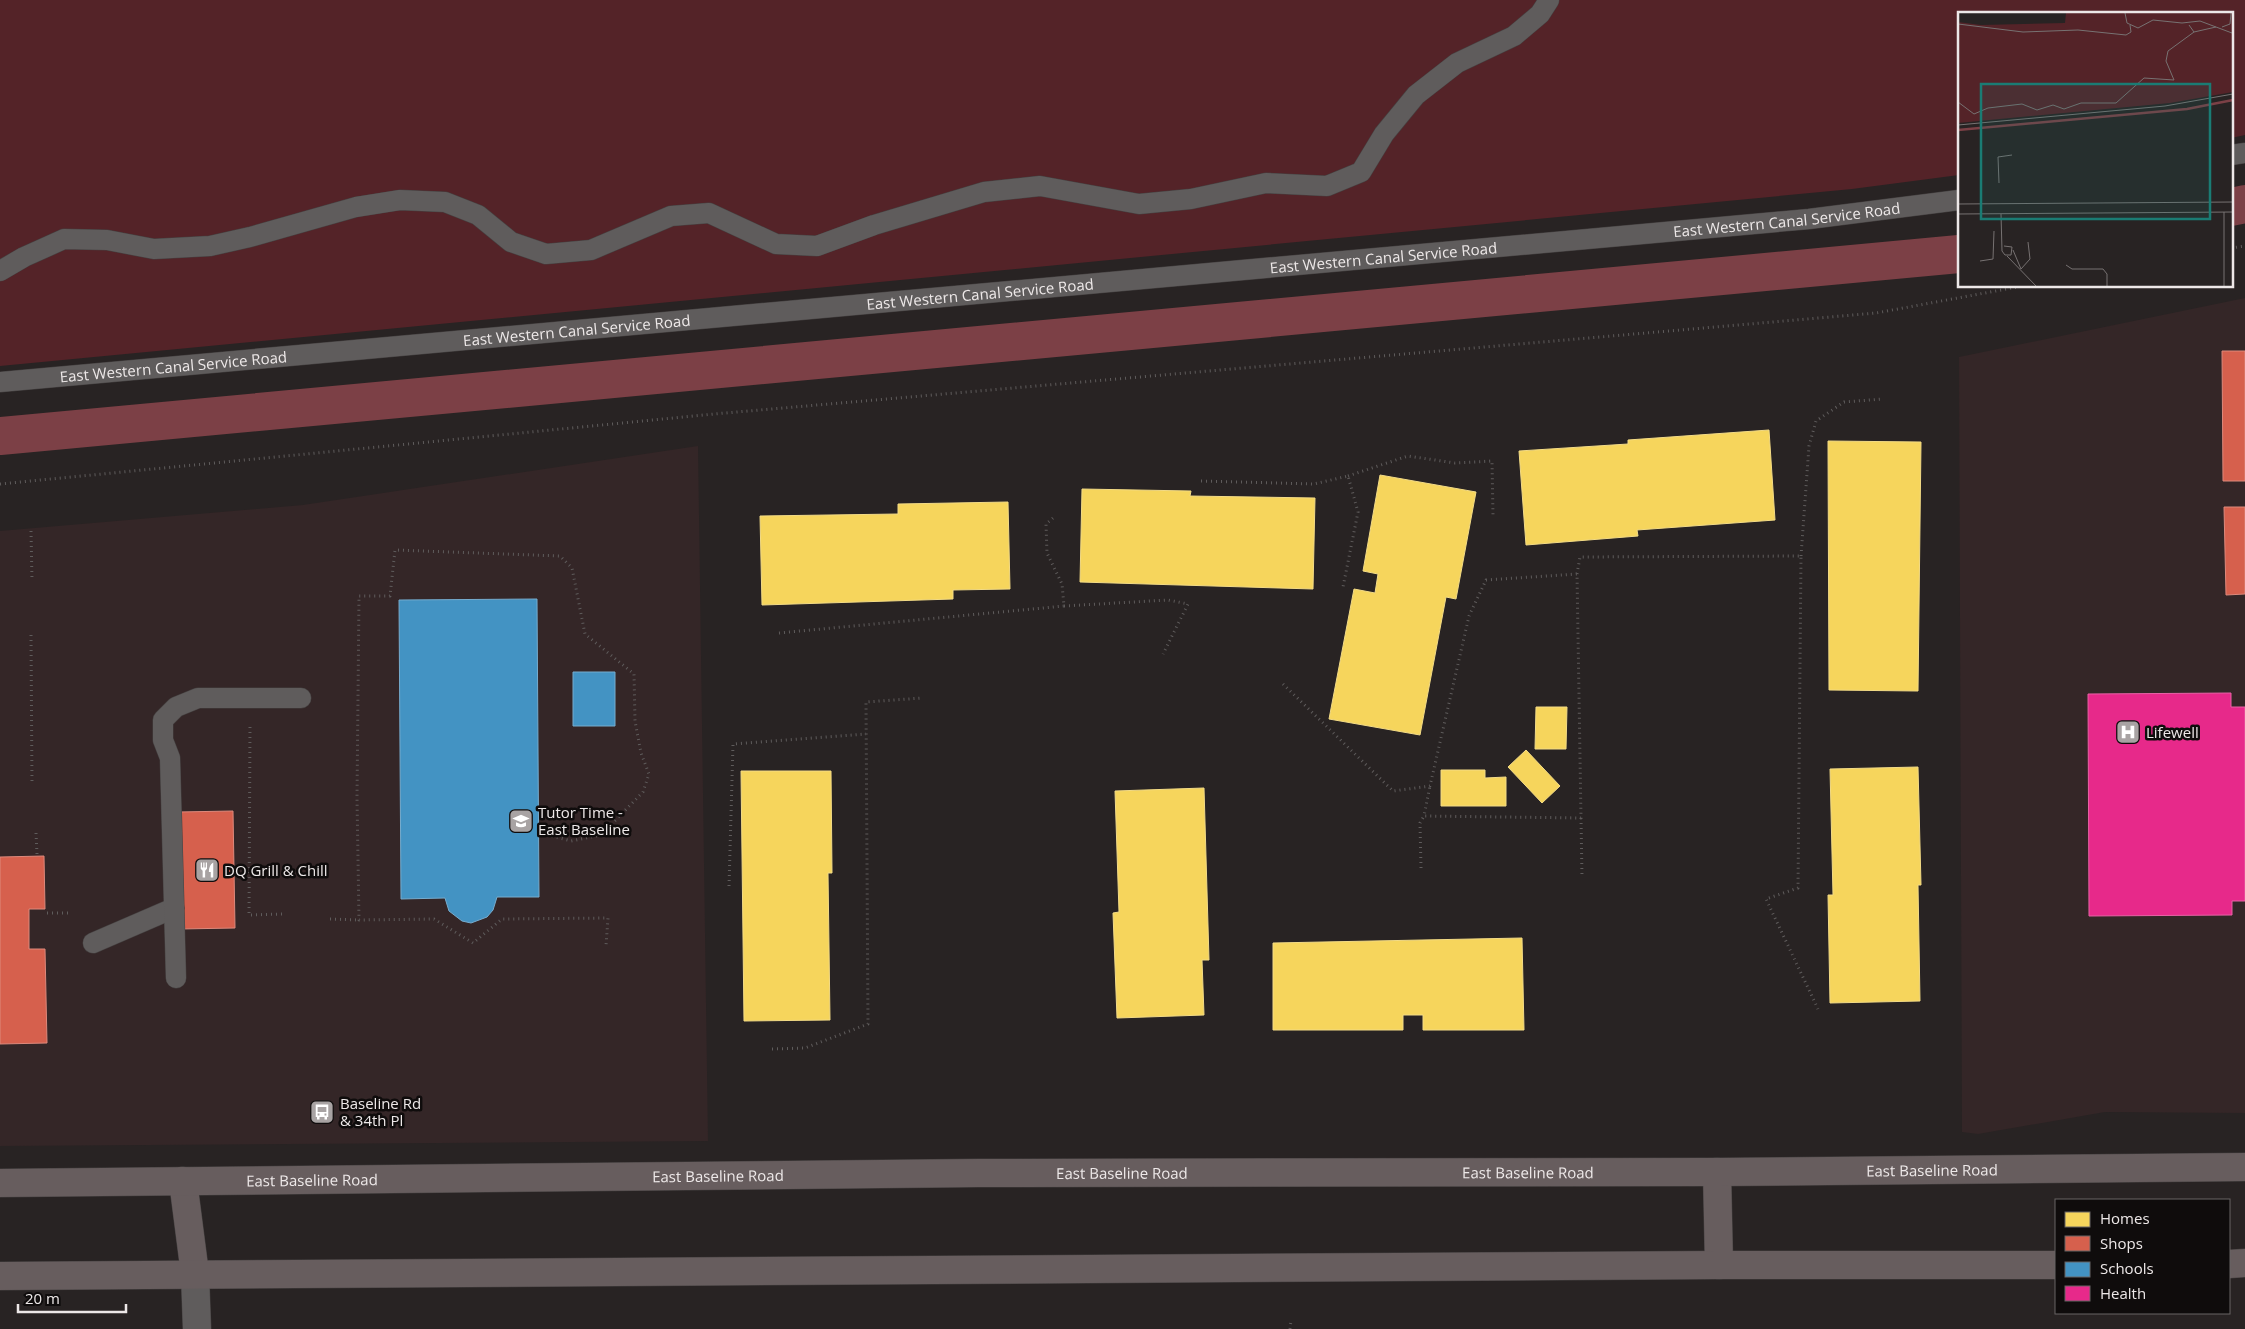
<svg xmlns="http://www.w3.org/2000/svg" width="2245" height="1329" font-family="'Open Sans',sans-serif">
<style>
.built{fill:#342627}
.green{fill:#542328}
.homes{fill:#f6d55c;stroke:#f3db86}
.shops{fill:#d6604d;stroke:#dd897c}
.schools{fill:#4393c3;stroke:#76acce}
.health{fill:#e7298a;stroke:#e962a6}
.lines{fill:none;stroke-linecap:round;stroke-linejoin:round}
.canal{stroke:#7c4046;stroke-width:38}
.lane-casing{stroke:#454141;stroke-width:21}
.street-casing{stroke:#454141;stroke-width:29}
.primary-casing{stroke:#454141;stroke-width:29}
.path{stroke:#5f5c5c;stroke-width:3;stroke-dasharray:1 4;stroke-linecap:butt}
.lane{stroke:#5f5c5c;stroke-width:20}
.street{stroke:#5f5c5c;stroke-width:28}
.primary{stroke:#675d5e;stroke-width:28}
.labels{text-anchor:middle;dominant-baseline:central;stroke-width:5;stroke-linejoin:round;paint-order:stroke}
.street-label{font-size:15px;fill:#ede8e8;stroke:#0f0c0c}
.poi-label{font-size:15px;fill:#ede8e8;stroke:#0f0c0c;text-anchor:start}
.inset-river{fill:none;stroke:#7c4046;stroke-width:2.5}
.inset-road{fill:none;stroke:#777272;stroke-width:1}
.view{fill:#1a7c74;fill-opacity:0.15;stroke:#1a7c74;stroke-width:2.5}
.inset-edge{fill:none;stroke:#ede8e8;stroke-width:2.5}
</style>
<rect width="100%" height="100%" fill="#282323"/>
<path class="built" d="M2245,298V1113L2105,1112L1978,1134L1962,1132L1959,357Z
M698,446L708,1141L0,1146V531L303,505Z"/>
<path class="green" d="M0,0H2245V135L2231,138V14H1959V175L1852,189L0,366Z"/>
<path class="homes" d="M1769,430L1775,520L1637,530L1638,536L1526,545L1519,451L1628,444V440Z
M1828,441L1921,442L1918,691L1829,690Z
M1380,475L1476,492L1456,599L1446,597L1420,735L1329,719L1354,589L1375,593L1378,574L1363,571Z
M1082,489L1191,491L1190,496L1315,498L1313,589L1080,582Z
M1008,502L1010,589L953,590V599L762,605L760,516L898,514V504Z
M1536,707H1567L1566,749H1535Z
M1526,750L1560,786L1542,803L1508,767Z
M1918,767L1921,885H1918L1920,1001L1830,1003L1828,895H1833L1830,769Z
M1441,770H1485V778L1506,777V806H1441Z
M741,771H831L832,873H828L830,1020L744,1021Z
M1204,788L1209,960H1202L1204,1015L1117,1018L1113,913L1119,912L1115,791Z
M1522,938L1524,1030H1423V1015H1403V1030H1273V943Z"/>
<path class="shops" d="M2222,351H2245V481H2223Z
M2224,507H2245V594L2226,595Z
M233,811L235,928L180,929L178,812Z
M44,856L45,909H29V949H45L47,1043L0,1044V857Z"/>
<path class="schools" d="M537,599L539,897H497L493,910L487,917L471,923L462,921L449,911L445,898L401,899L399,600Z
M573,672H615V726H573Z"/>
<path class="health" d="M2231,693V707H2245V901H2232V915L2089,916L2088,694Z"/>
<g class="lines">
<path class="canal" d="M2231,207L2245,204
M0,436L1959,254"/>
<g class="lane-casing">
<g id="lane">
<path d="M2231,155L2245,153"/>
<path d="M0,271L24,257L64,239L107,240L154,249L210,246L250,237L356,207L400,200L445,202L478,215L511,242L546,254L591,250L671,216L709,213L776,244L817,246L874,225L984,192L1040,186L1139,204L1191,199L1266,183L1327,186L1361,172L1384,134L1416,95L1457,63L1514,36L1540,14L1549,0"/>
<path id="s1" d="M0,382L1809,219L1959,200"/>
<path d="M93,943L174,908"/>
<path d="M176,978L170,758L163,740V720L176,707L198,698H301"/>
</g>
</g>
<g class="street-casing">
<path id="street" d="M195,1274L197,1329"/>
</g>
<g class="primary-casing">
<g id="primary">
<path d="M1717,1172L1719,1265"/>
<path d="M183,1181L195,1274"/>
<path id="s2" d="M0,1183L978,1173L1717,1172L2245,1167"/>
<path d="M2229,1264L2245,1263"/>
<path d="M0,1276L1719,1265H2056"/>
</g>
</g>
<path class="path" d="M2231,248L2245,246
M1348,476L1408,456L1455,463L1492,461L1493,515
M1201,481L1314,484L1348,476L1358,512L1343,587
M0,484L714,414L1876,313L2023,286
M31,531L32,580
M1801,556L1809,446L1816,421L1844,402L1883,399
M1577,574L1580,557L1801,556L1798,888L1766,899L1818,1009
M1064,606L1168,600L1188,604L1163,654
M779,633L1064,606L1062,584L1047,553L1046,524L1053,518
M31,635L32,785
M1283,684L1393,791L1430,786L1469,616L1486,580L1577,574L1581,818L1424,816L1430,786
M250,727L249,915L283,914
M1581,818L1582,877
M36,833L37,854
M552,836L571,841L601,835L643,792L649,774L641,753L635,721L634,674L585,634L572,568L560,556L395,550L390,596H359L357,798L359,920L434,919L473,943L502,919L608,918L606,946
M1421,868L1420,823L1424,816
M729,886L733,744L866,734
M47,913H69
M330,919L359,920
M772,1049L805,1048L868,1024L866,702L922,698
M1290,1329L1291,1320"/>
<use href="#lane" class="lane"/>
<use href="#street" class="street"/>
<use href="#primary" class="primary"/>
</g>
<defs>
<g id="hospital-square" transform="scale(1.25)"><rect x="-9" y="-9" width="18" height="18" rx="4" fill="#a8a3a3" stroke="#0f0c0c"/><path d="M-5-5h3v3.5h4V-5h3V5h-3V1.5h-4V5h-3Z" fill="#fff"/></g>
<g id="school-square" transform="scale(1.25)"><rect x="-9" y="-9" width="18" height="18" rx="4" fill="#a8a3a3" stroke="#0f0c0c"/><path d="M0-5L7-2L0 1L-7-2ZM-4 1L0 2.5L4 1V4Q0 6-4 4Z" fill="#fff"/></g>
<g id="restaurant-square" transform="scale(1.25)"><rect x="-9" y="-9" width="18" height="18" rx="4" fill="#a8a3a3" stroke="#0f0c0c"/><path d="M-5-6h1v4h1v-4h1v4h1v-4h1v5L-1.5 .5V6h-2V.5L-5-1ZM5-6V6H3V1.5H1.5Q1.5-4 5-6Z" fill="#fff"/></g>
<g id="bus-square" transform="scale(1.25)"><rect x="-9" y="-9" width="18" height="18" rx="4" fill="#a8a3a3" stroke="#0f0c0c"/><path d="M-5-6H5V4H4V6H2V4H-2V6H-4V4H-5ZM-3.5-4V0h7V-4ZM-3.5 1.2v1.5H-2V1.2ZM2 1.2v1.5H3.5V1.2Z" fill="#fff"/></g>
</defs>
<g fill-rule="evenodd">
<use href="#hospital-square" x="2128" y="732"/>
<use href="#school-square" x="521" y="821"/>
<use href="#restaurant-square" x="207" y="870"/>
<use href="#bus-square" x="322" y="1112"/>
</g>
<g class="labels">
<g class="street-label">
<text stroke="none"><textPath href="#s1" startOffset="1794">East Western Canal Service Road</textPath></text>
<text stroke="none"><textPath href="#s1" startOffset="1389">East Western Canal Service Road</textPath></text>
<text stroke="none"><textPath href="#s1" startOffset="984">East Western Canal Service Road</textPath></text>
<text stroke="none"><textPath href="#s1" startOffset="579">East Western Canal Service Road</textPath></text>
<text stroke="none"><textPath href="#s1" startOffset="174">East Western Canal Service Road</textPath></text>
<text stroke="none"><textPath href="#s2" startOffset="1932">East Baseline Road</textPath></text>
<text stroke="none"><textPath href="#s2" startOffset="1528">East Baseline Road</textPath></text>
<text stroke="none"><textPath href="#s2" startOffset="1122">East Baseline Road</textPath></text>
<text stroke="none"><textPath href="#s2" startOffset="718">East Baseline Road</textPath></text>
<text stroke="none"><textPath href="#s2" startOffset="312">East Baseline Road</textPath></text>
</g>
<g class="poi-label">
<text x="2146" y="732">Lifewell</text>
<text x="538" y="812">Tutor Time -<tspan x="538" dy="17">East Baseline</tspan></text>
<text x="224" y="870">DQ Grill &amp; Chill</text>
<text x="340" y="1103">Baseline Rd<tspan x="340" dy="17">&amp; 34th Pl</tspan></text>
</g>
</g>
<g transform="translate(1958 12)">
<rect width="275" height="275" fill="#282323"/>
<path d="M108,1H275V80L212,91L0,111V10L23,13L107,11Z" fill="#542328"/>
<path class="inset-river" d="M0,118L229,97L275,88"/>
<path class="inset-road" d="M167,1L169,11L180,16L195,8L224,11L242,9L274,21M0,12L65,20L120,18L168,23L173,20L172,13M231,13L236,20L258,15M264,15L272,12L273,1M0,90L16,102L30,96L64,92L79,98L95,93L106,97L123,91H158L186,66L216,68L208,49L210,39L236,20M0,113L207,94L275,82M41,171L40,145L54,143M0,192L275,190M0,202L275,200M43,202L44,239L47,243H53L54,235L46,234M55,238L63,257M49,244L78,274M22,249L35,247L36,219M108,253L114,257H145L149,262V274M63,257L72,247L70,230M266,274V200"/>
<path class="view" d="M23,72H252V207H23Z"/>
<rect width="275" height="275" class="inset-edge"/>
</g>
<rect x="2055" y="1199" width="175" height="115" fill="#0f0c0c" stroke="#686464"/>
<rect x="2065" y="1212" width="25" height="15" fill="#f6d55c" stroke="#686464"/>
<text x="2100" y="1224" font-size="15" fill="#ede8e8">Homes</text>
<rect x="2065" y="1236" width="25" height="15" fill="#d6604d" stroke="#686464"/>
<text x="2100" y="1249" font-size="15" fill="#ede8e8">Shops</text>
<rect x="2065" y="1262" width="25" height="15" fill="#4393c3" stroke="#686464"/>
<text x="2100" y="1274" font-size="15" fill="#ede8e8">Schools</text>
<rect x="2065" y="1286" width="25" height="15" fill="#e7298a" stroke="#686464"/>
<text x="2100" y="1299" font-size="15" fill="#ede8e8">Health</text>
<path d="M18 1304v8h108v-8" fill="none" stroke="#ede8e8" stroke-width="2.5"/>
<text x="25" y="1304" font-size="15" fill="#ede8e8" stroke="#0f0c0c" stroke-width="4" paint-order="stroke">20 m</text>
</svg>
